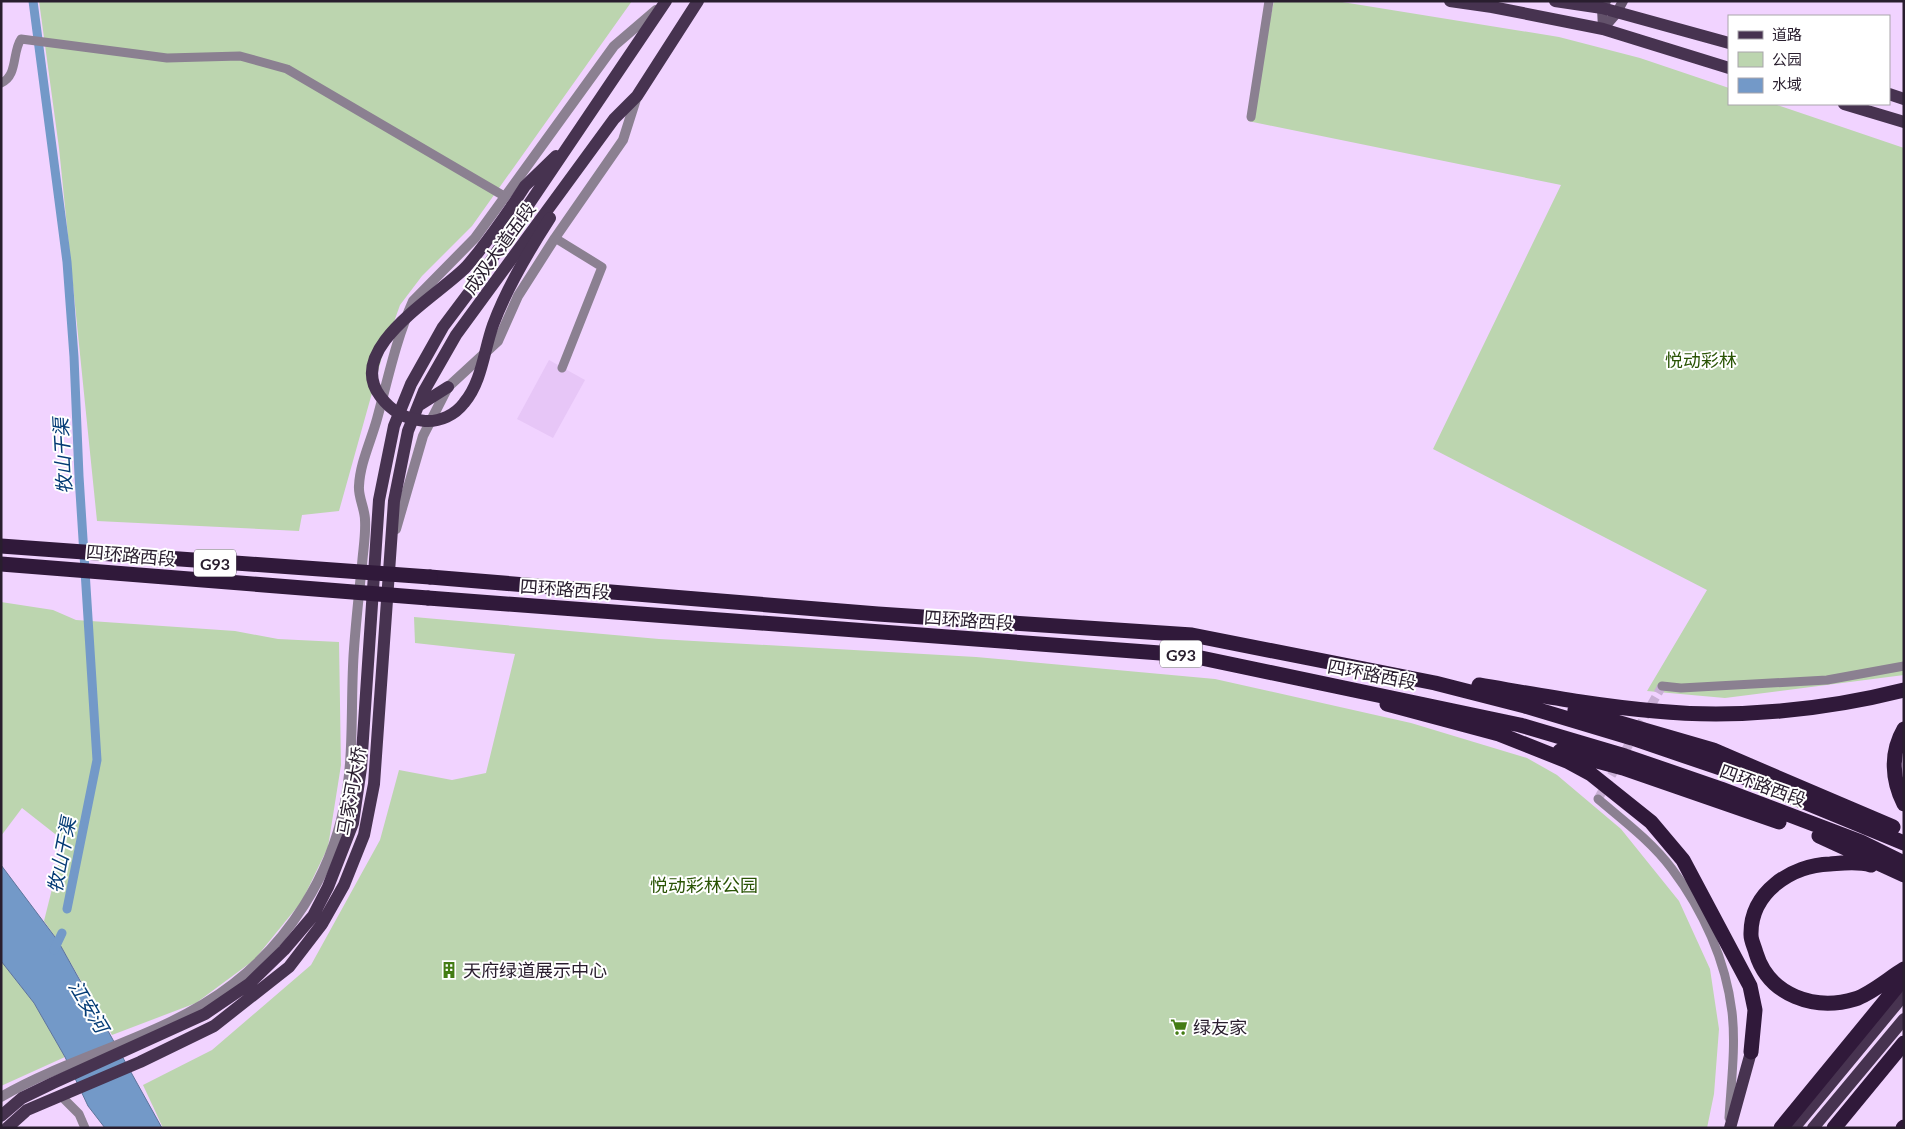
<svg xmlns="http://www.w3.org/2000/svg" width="1905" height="1129" font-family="Lato,'Noto Sans SC',sans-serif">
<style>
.built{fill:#e7c6f7}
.green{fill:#bcd5af}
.water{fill:#7399c8;stroke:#5d749a}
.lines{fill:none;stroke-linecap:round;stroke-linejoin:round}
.canal{stroke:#7399c8;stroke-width:9}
.minor-tunnel{stroke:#c9afd5;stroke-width:9;stroke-dasharray:9 4.5;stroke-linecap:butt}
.minor{stroke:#8b8091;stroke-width:9}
.tertiary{stroke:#8b8091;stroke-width:10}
.secondary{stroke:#63526b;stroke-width:10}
.primary{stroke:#473350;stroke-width:12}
.motorway{stroke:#30193a;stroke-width:15}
.primary-bridge{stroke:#473350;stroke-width:12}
.motorway-bridge{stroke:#30193a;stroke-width:15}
.labels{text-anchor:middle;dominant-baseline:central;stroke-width:4;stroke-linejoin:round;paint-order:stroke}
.shield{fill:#fff;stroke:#69626d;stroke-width:1}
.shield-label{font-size:16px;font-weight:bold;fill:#291e2e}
.street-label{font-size:18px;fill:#291e2e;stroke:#fff}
.park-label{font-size:18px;fill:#2a5405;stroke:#fff}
.poi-label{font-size:18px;fill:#291e2e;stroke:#fff;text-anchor:start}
.water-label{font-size:19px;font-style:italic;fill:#043b75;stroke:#fff}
</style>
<rect width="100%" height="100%" fill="#f1d3ff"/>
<path class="built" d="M549,360L585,380L553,438L517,419Z"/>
<path class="green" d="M39,1H632L472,226L422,276L400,305L384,350L339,511L302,515L299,531L97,521L59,148Z
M1274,1H1336L1559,37L1640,58L1729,88V104H1774L1904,148V675L1725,698L1647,691L1707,590L1433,449L1561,185L1248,121Z
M1,602L53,610L76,620L235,631L278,639L339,642L341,765L328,847L302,901L254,960L196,1003L112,1035L58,941L44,921L64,841L22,808L1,836Z
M414,617L659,639L976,657L1215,679L1411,723L1527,758L1557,775L1621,829L1679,901L1710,969L1719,1029L1714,1094L1707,1128H163L143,1085L212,1050L311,965L380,840L399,770L452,780L486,773L515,654L415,643Z
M1,961L34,1003L65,1057L1,1086Z"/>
<path class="water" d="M1,865L58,941L162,1128H105L88,1106L65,1057L34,1003L1,961Z"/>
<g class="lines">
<path class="canal" d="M33,1L67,262L74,357L79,476L97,760L67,909
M54,950L62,933"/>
<path class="minor-tunnel" d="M1598,799L1662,686"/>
<path class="minor" d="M1,83C18,76 12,52 21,39L167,58L240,56L287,69L504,196
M1251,117L1269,1
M555,238L602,267L562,368
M1662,686L1681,688L1827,680L1904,666
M1598,799C1624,821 1652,842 1672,869C1703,910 1726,961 1732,1012C1736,1046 1731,1083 1729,1118
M60,1095L79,1114L85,1128"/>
<path class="tertiary" d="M396,529L423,436L448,387L498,341L518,296L555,238L623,140L637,96
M1,1097C75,1054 165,1037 233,984C288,941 330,877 344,807C355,756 350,701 354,649C356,621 359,593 362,565C363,550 366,535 365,520C365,509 358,497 359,486C360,463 371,441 377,419C388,379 396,339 413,301L475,238L614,46L656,10"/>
<path class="secondary" d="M1603,29L1616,14L1623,1
M1603,29L1602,8L1606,1"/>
<path class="primary" d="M1450,1L1492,7L1603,29L1729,68
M1555,1L1602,8L1729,43
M1889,94L1904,99
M1844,104L1904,122
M512,206L525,186L556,156
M418,406L448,387
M1,1116L22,1098L53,1083L205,1014L249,984L284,950L313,916L328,887L353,823L361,768L379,500L394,426L411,384L443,327L473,287L666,1
M7,1128L27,1110L140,1062L214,1026L289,967L322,924L344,885L364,835L374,784L394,501L408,431L424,391L456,335L614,119L637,96L698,1
M1730,1128L1751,1052
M1794,1128L1904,995
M1813,1128L1904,1019"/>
<path class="motorway" d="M430,577L878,614L1192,635L1435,683L1525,706L1632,738L1729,771L1904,843
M428,598L1187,655L1520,725L1625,756L1721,789L1861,842L1904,863
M1479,685C1538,695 1596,706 1655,711C1736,719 1825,710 1904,690
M1387,704L1499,734L1567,761L1591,774L1651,822L1683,860L1750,986L1755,1010L1751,1052
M1575,710L1713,750L1893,827
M1904,729C1890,753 1892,780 1904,804
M1560,751L1623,768L1779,822
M1819,836L1904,875
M1871,865C1858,861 1844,863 1830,864C1792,865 1750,892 1751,935C1751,941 1755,948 1756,953C1769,996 1815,1011 1855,999C1871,994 1889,978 1904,969
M1781,1128L1904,978
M1834,1128L1904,1043
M1903,1128L1904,1127"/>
<path class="primary-bridge" d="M512,206C497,227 483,248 466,267C438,296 344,348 380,396C392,412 405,419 425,421C440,422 455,415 464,403C482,382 484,350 493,325C507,287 528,252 550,218"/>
<path class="motorway-bridge" d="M1,546L430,577
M1,564L428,598"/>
</g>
<defs>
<g id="building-bare" transform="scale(1.35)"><path d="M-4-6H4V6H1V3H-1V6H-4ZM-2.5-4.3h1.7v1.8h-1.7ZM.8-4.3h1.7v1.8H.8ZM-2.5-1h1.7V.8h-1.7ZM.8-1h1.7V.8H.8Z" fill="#437c14" stroke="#fff" stroke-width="2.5" paint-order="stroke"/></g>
<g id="supermarket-bare" transform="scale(1.35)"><path d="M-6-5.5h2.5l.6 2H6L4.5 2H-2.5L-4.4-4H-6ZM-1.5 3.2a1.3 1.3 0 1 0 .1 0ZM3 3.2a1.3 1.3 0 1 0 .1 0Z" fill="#437c14" stroke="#fff" stroke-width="2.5" paint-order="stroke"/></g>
</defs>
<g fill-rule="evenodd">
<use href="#building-bare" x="449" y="970"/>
<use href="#supermarket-bare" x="1179" y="1027"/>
</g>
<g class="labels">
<g class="shield">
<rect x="194" y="549.5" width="42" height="27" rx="4"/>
<rect x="1160" y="640.5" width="42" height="27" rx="4"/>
</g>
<g class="shield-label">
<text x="215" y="563">G93</text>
<text x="1181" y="654">G93</text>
</g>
<g class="street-label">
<text transform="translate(499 248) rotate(-54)">成双大道五段</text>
<text transform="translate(131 555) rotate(5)">四环路西段</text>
<text transform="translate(565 589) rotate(4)">四环路西段</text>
<text transform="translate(969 620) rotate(4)">四环路西段</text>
<text transform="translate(1372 674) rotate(11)">四环路西段</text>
<text transform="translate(1763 785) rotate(20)">四环路西段</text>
<text transform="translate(351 791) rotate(-80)">马家河大桥</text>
</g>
<g class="park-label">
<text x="1701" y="360">悦动彩林</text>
<text x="704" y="885">悦动彩林公园</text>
</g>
<g class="poi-label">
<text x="463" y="970">天府绿道展示中心</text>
<text x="1193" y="1027">绿友家</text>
</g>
<g class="water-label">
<text transform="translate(62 456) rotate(-93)">牧山干渠</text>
<text transform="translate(61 855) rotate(-79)">牧山干渠</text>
<text transform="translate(89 1006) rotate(59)">江安河</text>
</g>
</g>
<rect width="1905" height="1129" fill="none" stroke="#291e2e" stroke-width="5"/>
<rect x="1728" y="15" width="162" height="90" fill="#ffffff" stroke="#a9a5ab"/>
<rect x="1738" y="31" width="25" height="8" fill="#473350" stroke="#a9a5ab"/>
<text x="1772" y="40" font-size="15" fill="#291e2e">道路</text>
<rect x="1738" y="52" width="25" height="15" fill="#bcd5af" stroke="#a9a5ab"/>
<text x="1772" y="65" font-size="15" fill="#291e2e">公园</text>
<rect x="1738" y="78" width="25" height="15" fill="#7399c8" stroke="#a9a5ab"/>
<text x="1772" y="90" font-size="15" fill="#291e2e">水域</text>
</svg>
